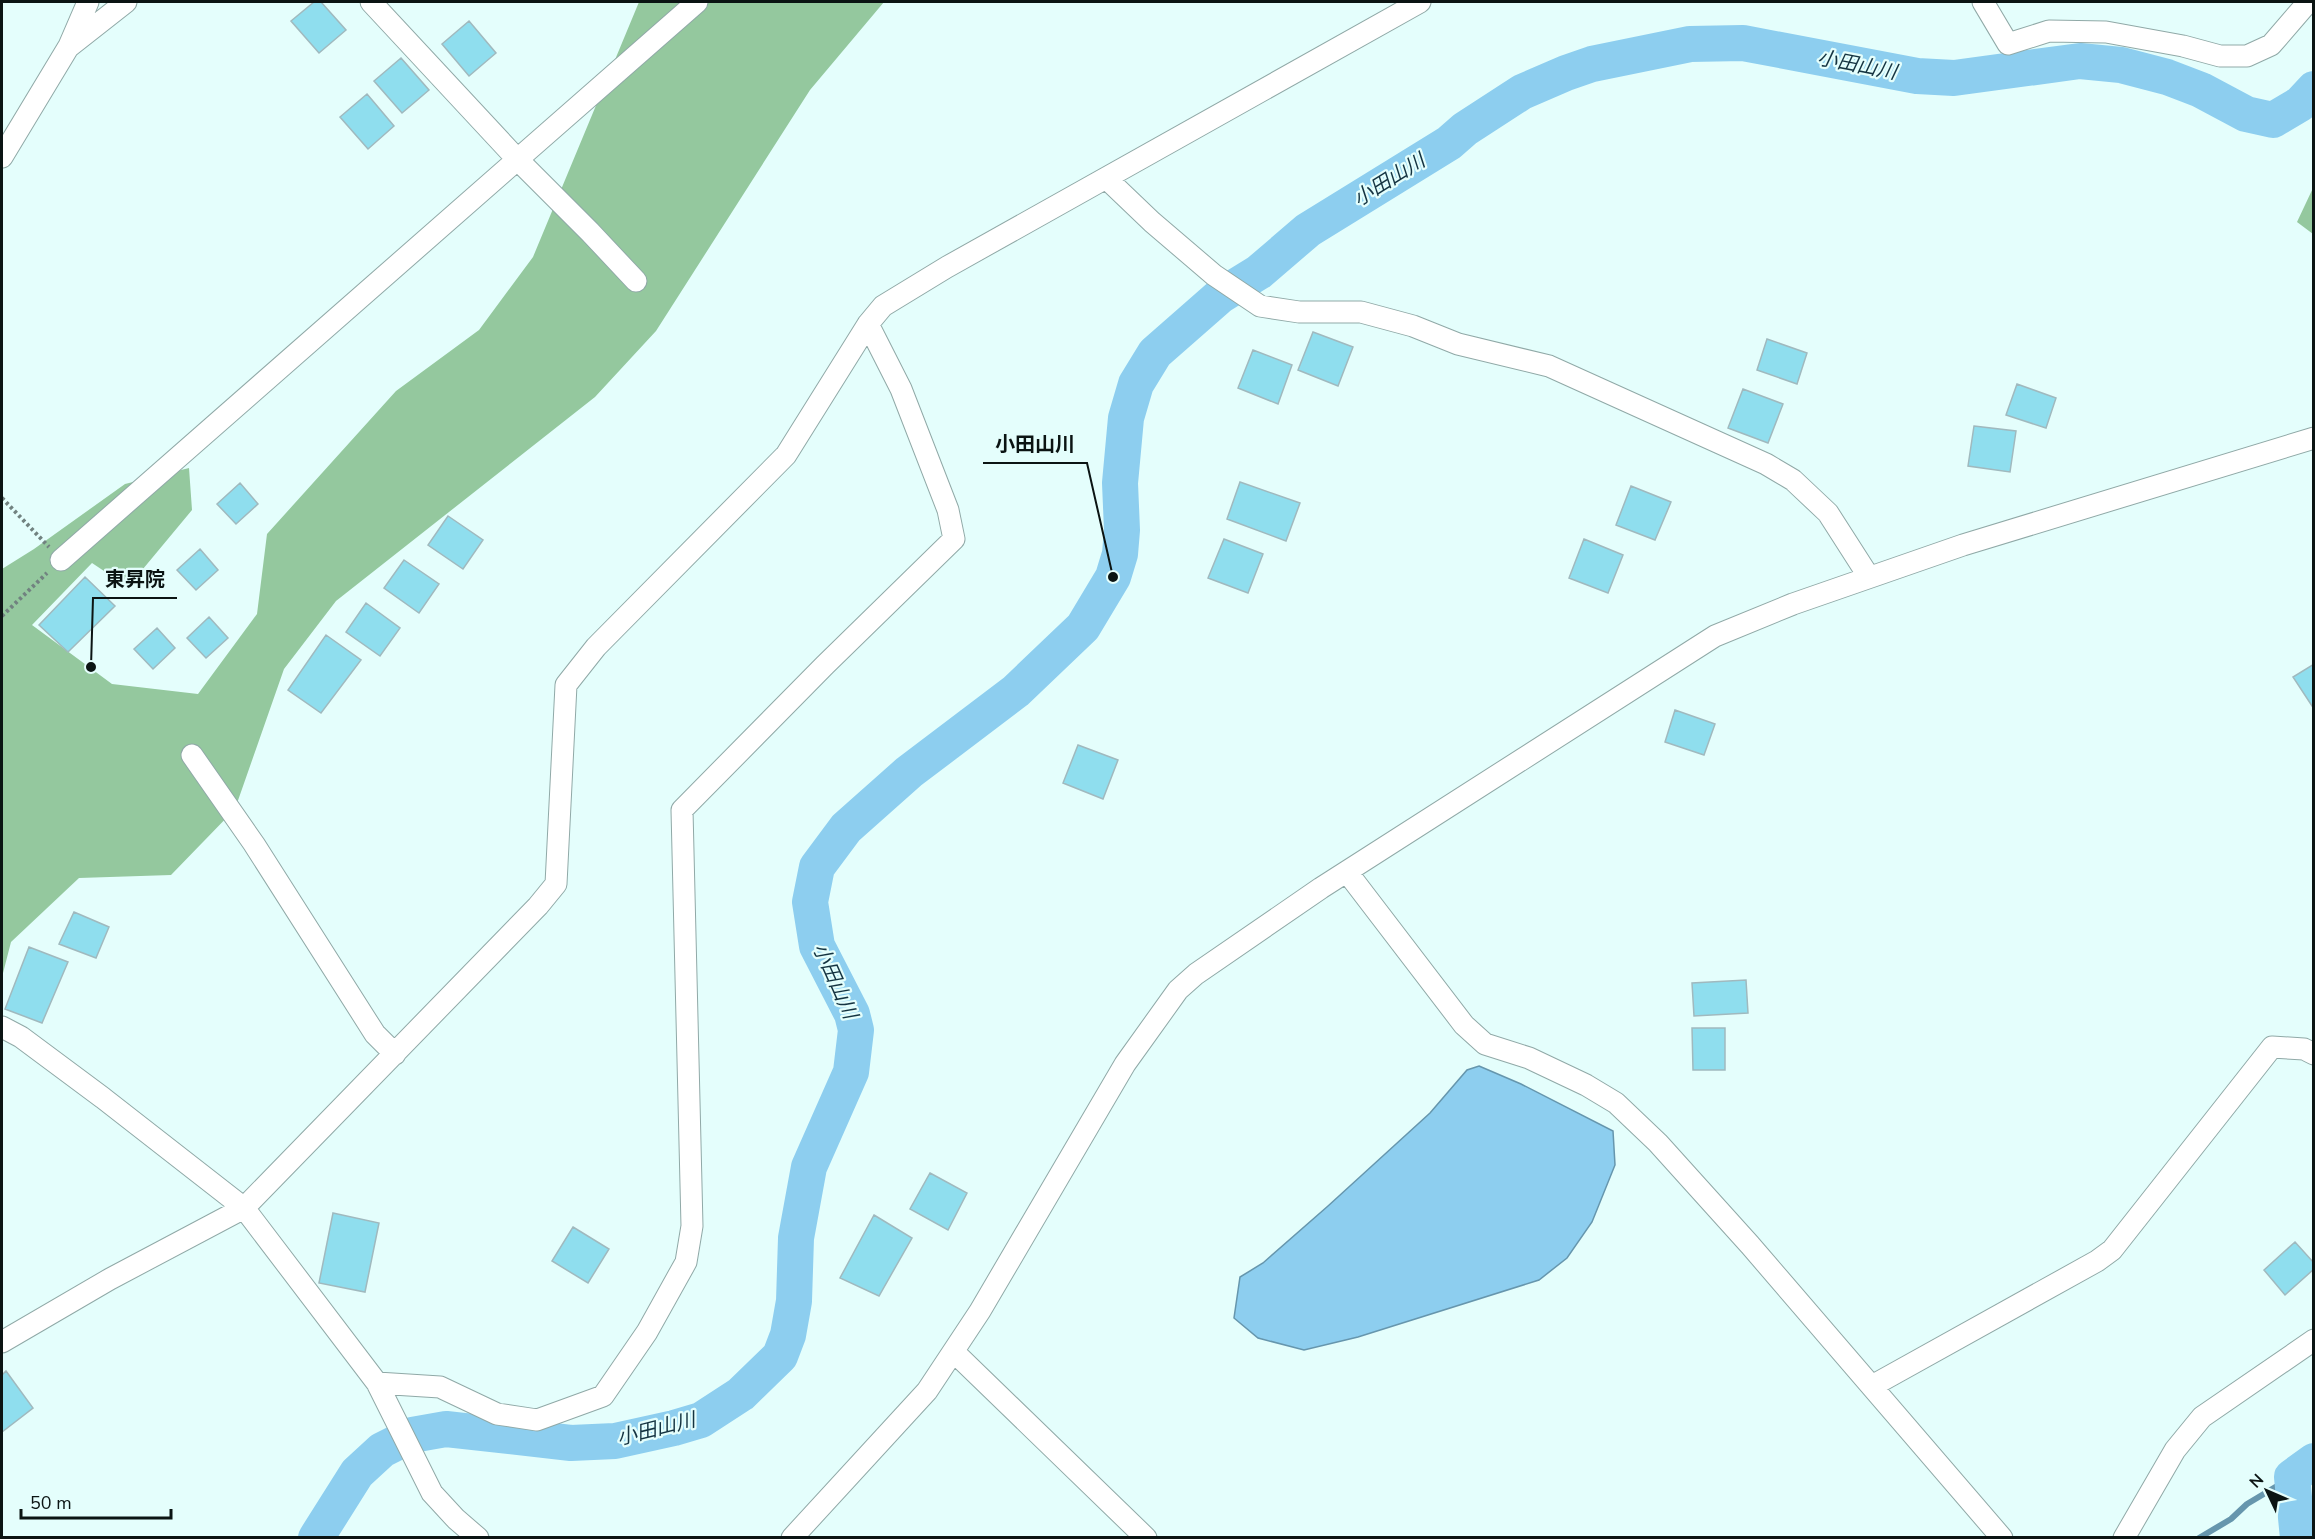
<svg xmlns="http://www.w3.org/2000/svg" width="2315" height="1539" font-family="'Nunito Sans','Noto Sans JP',sans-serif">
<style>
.forest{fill:#94c89e}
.water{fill:#8dceef;stroke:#6696ad;stroke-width:1.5}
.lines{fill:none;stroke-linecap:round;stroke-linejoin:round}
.stream{stroke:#6696ad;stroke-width:6}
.river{stroke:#8dceef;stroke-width:36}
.building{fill:#8fdeee;stroke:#a0b9be;stroke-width:1.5}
.minor-casing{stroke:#90a9a7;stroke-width:23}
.path{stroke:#718280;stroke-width:4;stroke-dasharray:3 3;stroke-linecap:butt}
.minor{stroke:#fff;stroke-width:21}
.labels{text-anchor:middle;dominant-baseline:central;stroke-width:4.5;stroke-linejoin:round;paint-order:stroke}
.water-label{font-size:20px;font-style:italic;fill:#143341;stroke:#e4fefc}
.leader{fill:none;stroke:#0b1413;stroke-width:2}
.callout-dot{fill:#0b1413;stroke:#e4fefc;stroke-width:2}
.callout-label{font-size:20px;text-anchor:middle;font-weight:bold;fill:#0b1413;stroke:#e4fefc;stroke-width:4.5;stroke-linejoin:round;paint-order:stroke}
</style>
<rect width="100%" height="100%" fill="#e4fefc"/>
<path class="forest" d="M639,2H884L810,90L656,331L595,397L336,601L284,669L235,809L171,875L79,878L11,942L2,977V569L34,549L125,484L189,468L192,510L128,587L92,563L32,625L112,684L198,694L257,614L267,534L396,391L479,330L533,257Z
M2313,188L2314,234H2313L2297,222Z"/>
<path class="water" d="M1479,1066L1521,1084L1613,1131L1615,1165L1592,1222L1567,1258L1539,1280L1358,1337L1304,1350L1258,1338L1234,1318L1240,1277L1263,1263L1328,1206L1430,1113L1467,1070Z"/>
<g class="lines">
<path class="stream" d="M2199,1538L2231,1519L2247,1504L2292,1477"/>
<path class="river" d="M316,1538L357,1473L382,1450L412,1435L446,1429L571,1443L615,1441L674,1428L701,1420L741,1394L780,1356L788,1335L794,1301L796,1238L809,1167L851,1072L856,1030L852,1014L817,946L810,902L817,867L846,828L909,772L1016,691L1083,627L1113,577L1120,554L1122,530L1120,483L1126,418L1136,384L1155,353L1220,296L1259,272L1308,230L1449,143L1465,129L1522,92L1566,73L1592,64L1690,44L1743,43L1917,76L1954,78L2080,61L2121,65L2167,77L2201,90L2246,114L2273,120L2300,104L2314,89
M2298,1538L2292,1477L2314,1461"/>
</g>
<path class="building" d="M314,2H321L346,30L319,53L291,21Z
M469,21L496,53L469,76L442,44Z
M401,58L429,90L402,113L374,81Z
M367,94L394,126L368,149L340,117Z
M1313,332L1353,347L1338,386L1298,370Z
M1767,339L1807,353L1797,384L1757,370Z
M1253,350L1292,365L1278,404L1238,388Z
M2017,384L2056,398L2046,428L2006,415Z
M1743,389L1783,404L1768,443L1728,428Z
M1974,426L2016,431L2010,472L1968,466Z
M1240,482L1300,503L1286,541L1227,519Z
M240,483L258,504L236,524L217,504Z
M1631,486L1671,502L1655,540L1616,525Z
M448,516L483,540L463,569L428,545Z
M1224,539L1263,554L1248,593L1208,578Z
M1584,539L1623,555L1608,593L1569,578Z
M200,549L218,570L196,590L177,570Z
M404,560L439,584L419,613L384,588Z
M85,577L115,606L68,652L39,625Z
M366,603L400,628L380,656L346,632Z
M209,617L228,638L206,658L187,638Z
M157,628L175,648L153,669L134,649Z
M326,635L361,660L321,713L288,690Z
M2314,664V709L2293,677Z
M1675,710L1715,724L1704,755L1665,742Z
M1078,745L1118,760L1103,799L1063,783Z
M74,912L109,927L96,958L59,944Z
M29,947L68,962L42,1023L5,1009Z
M1746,980L1748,1013L1694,1016L1692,983Z
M1692,1028H1725V1070H1693Z
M930,1173L967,1193L948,1230L910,1209Z
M333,1213L379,1223L365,1292L319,1283Z
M874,1215L912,1238L879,1296L840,1278Z
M573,1227L609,1249L588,1283L552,1261Z
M2295,1242L2314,1263V1269L2285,1295L2264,1270Z
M6,1371L33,1408L2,1432V1375Z"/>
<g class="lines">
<g class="minor-casing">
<path id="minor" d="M371,2L517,159L590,232L636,281
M1983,2L2008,44L2049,31L2106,32L2183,46L2220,56H2247L2271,45L2303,8L2306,2
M70,46L126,2
M2,157L69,46L88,2
M1106,178L1152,222L1214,275L1260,306L1299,312H1361L1413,326L1458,344L1549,366L1766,464L1793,480L1828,513L1869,577
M61,560L697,2
M192,755L254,844L375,1034L395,1054
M1347,872L1464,1025L1485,1044L1529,1058L1586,1085L1616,1103L1658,1143L1750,1245L2002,1538
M2,1027L21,1037L103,1098L244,1208L377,1383L432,1493L456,1519L478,1538
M2,1342L110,1279L244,1208L538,906L556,884L566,685L596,647L786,455L868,324L883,306L947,267L1420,2
M954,1352L1146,1538
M377,1383L440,1387L497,1414L537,1420L603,1396L647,1332L686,1262L692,1226L682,810L825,665L954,539L948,510L901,389L868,324
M1872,1386L2097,1261L2112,1250L2272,1047L2304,1049L2314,1054
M792,1538L927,1391L980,1311L1125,1064L1178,990L1196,974L1321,888L1715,636L1793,604L1963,545L2314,438
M2124,1538L2175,1450L2202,1417L2314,1340"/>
</g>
<path class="path" d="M2,498L49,547
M2,616L47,573"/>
<use href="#minor" class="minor"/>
</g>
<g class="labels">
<g class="water-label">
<text transform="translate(1857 65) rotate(11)">小田山川</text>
<text transform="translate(1389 180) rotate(-32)">小田山川</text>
<text transform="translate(835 981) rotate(66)">小田山川</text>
<text transform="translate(656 1429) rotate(-14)">小田山川</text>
</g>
</g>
<path class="leader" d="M1113 577L1087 463H983M91 667L93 598H177"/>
<g class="callout-dot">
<circle cx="1113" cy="577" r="6"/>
<circle cx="91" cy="667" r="6"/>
</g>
<g class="callout-label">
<text x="1035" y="451">小田山川</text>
<text x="135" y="586">東昇院</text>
</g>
<rect width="2315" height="1539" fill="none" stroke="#0b1413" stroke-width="6"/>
<g transform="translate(2267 1491) rotate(314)" stroke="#e4fefc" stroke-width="4.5" paint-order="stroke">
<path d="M0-4.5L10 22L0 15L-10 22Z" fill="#0b1413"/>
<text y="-9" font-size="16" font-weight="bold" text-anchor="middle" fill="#0b1413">N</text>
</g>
<path d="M21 1509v9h150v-9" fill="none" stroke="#0b1413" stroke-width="3"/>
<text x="30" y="1509" font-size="18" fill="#0b1413" stroke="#e4fefc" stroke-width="4.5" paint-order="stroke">50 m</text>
</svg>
